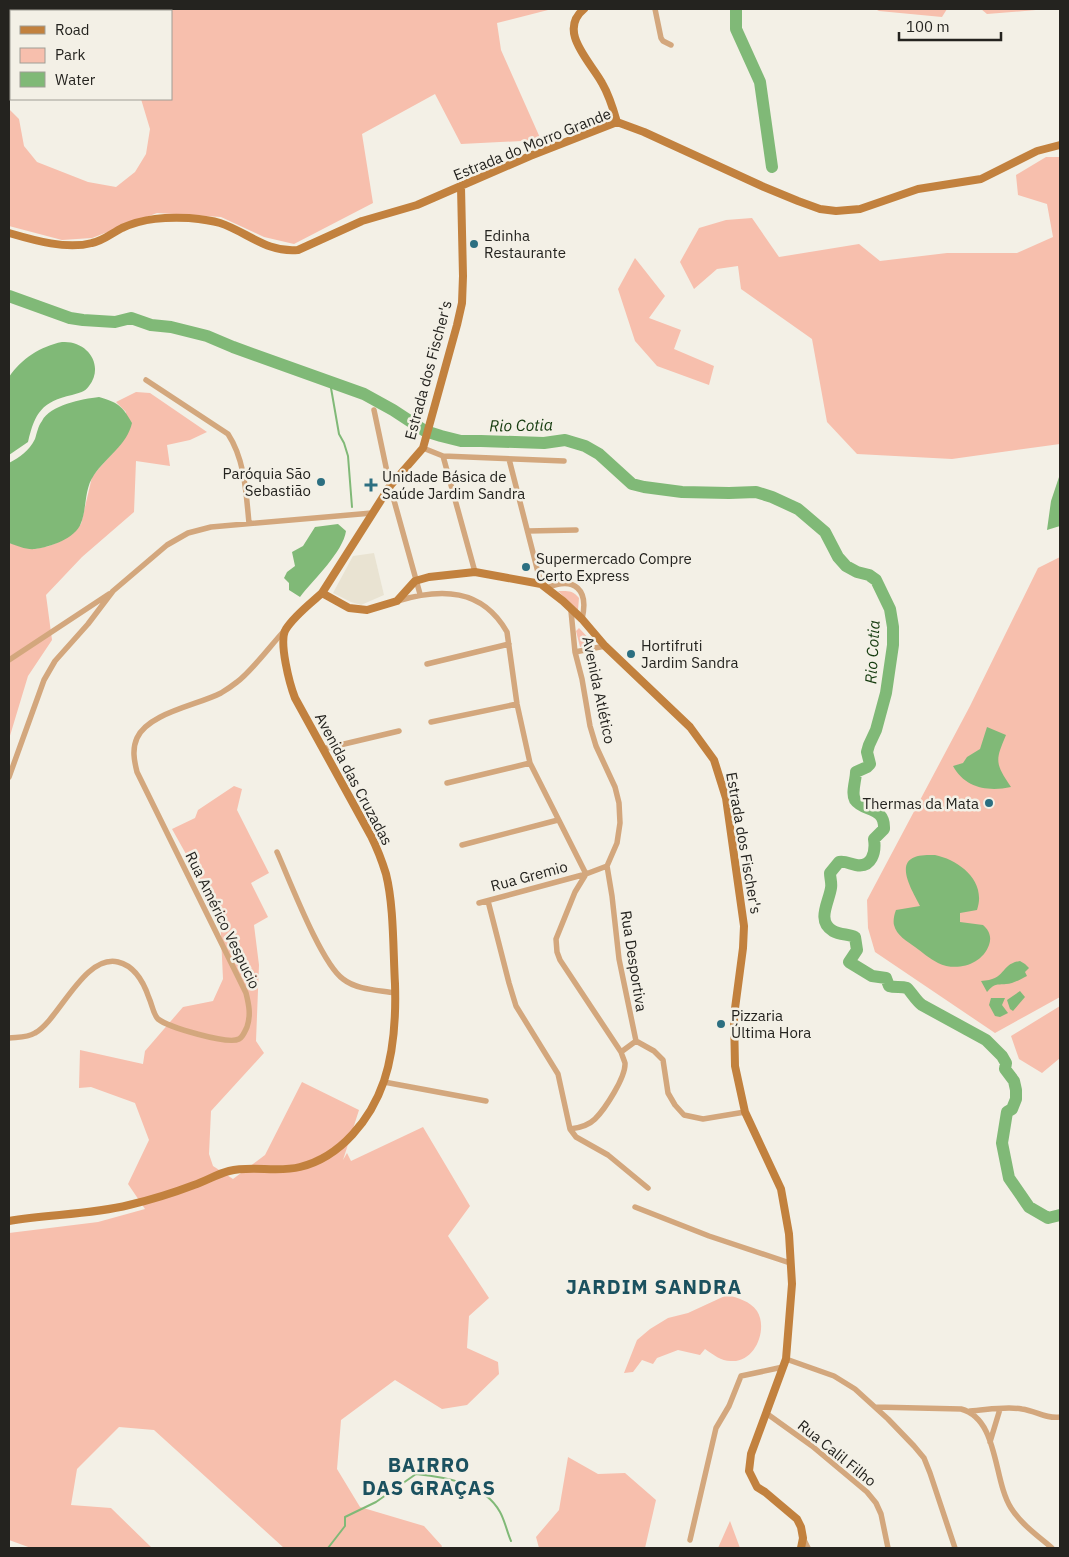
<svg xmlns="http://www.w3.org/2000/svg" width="1069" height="1557" font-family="'IBM Plex Sans',sans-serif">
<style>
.built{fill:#e9e3d2}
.green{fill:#f7bfad}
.water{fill:#80b977}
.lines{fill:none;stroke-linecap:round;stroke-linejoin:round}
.stream{stroke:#80b977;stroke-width:2}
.river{stroke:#80b977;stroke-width:12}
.street{stroke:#d3a77d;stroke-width:5.5}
.secondary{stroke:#c2813e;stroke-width:8}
.poi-dot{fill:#2c6f81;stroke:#f3f0e6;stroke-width:2}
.labels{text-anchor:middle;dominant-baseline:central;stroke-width:5;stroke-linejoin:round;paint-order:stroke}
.street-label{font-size:15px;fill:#24231f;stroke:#f3f0e6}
.poi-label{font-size:15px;fill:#24231f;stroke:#f3f0e6;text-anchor:start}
.water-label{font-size:16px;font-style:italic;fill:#143b0e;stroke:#f3f0e6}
.district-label{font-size:20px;font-weight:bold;letter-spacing:1px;fill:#1b515f;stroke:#f3f0e6}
</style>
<rect width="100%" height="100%" fill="#f3f0e6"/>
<path class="built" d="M374,553L384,595L361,605L351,602L333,593L353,556Z"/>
<path class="green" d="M26,9H552L497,23L501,50L541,140L461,144L435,94L362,134L373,203L294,244L264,237L221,217L157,213L92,238L62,240L9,226V109L19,119L24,146L37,162L88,182L116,187L135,172L146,154L150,129L141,99H171V11H27Z
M875,9H947L942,17L879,11Z
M981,9H1036V10L987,14Z
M1046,157H1060V444L952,459L857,454L827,422L812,339L741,289L738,266L717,269L694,289L680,262L699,228L726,220L752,218L779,257L859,244L880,261L947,253H1017L1053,237L1047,204L1018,195L1016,175Z
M635,258L665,296L649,318L681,330L674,349L714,366L709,385L657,366L635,341L618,289Z
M136,392L150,393L207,432L190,440L167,445L170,466L136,461L134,512L82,557L46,595L52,640L28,676L9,739V543L34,549L49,546L61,541L81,524L92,477L100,467L120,445L126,412L116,402Z
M1060,557V997L995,1033L875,952L868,928L867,900L970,706L1038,568Z
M558,591C567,591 573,590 579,598L578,610Z
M579,628L593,643L580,647L576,631Z
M234,786L242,789L237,810L269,873L251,883L268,917L254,925L259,965L256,1041L264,1053L211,1111L209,1154L213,1166L233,1179L265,1155L302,1082L359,1110L343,1160L347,1153L351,1161L423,1127L470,1206L448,1236L489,1298L469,1316L467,1348L498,1362L499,1374L467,1405L442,1409L395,1380L341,1420L337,1469L360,1507L424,1526L442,1546L441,1548H284L154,1430L119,1427L77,1469L71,1505L111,1508L152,1548H31L9,1540V1233L98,1222L145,1209L128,1184L149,1140L135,1103L91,1087L79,1088L80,1050L143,1064L145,1051L183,1007L213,1001L223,979L220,915L172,829L195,818L198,810Z
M1060,1006V1058L1042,1073L1019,1059L1011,1036Z
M727,1295C738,1298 750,1301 757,1311C768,1328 756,1361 733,1361C722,1362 714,1355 705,1349L700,1355L678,1350L657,1358L653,1364L642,1360L633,1372L624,1373L637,1340L650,1329L668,1318L688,1313Z
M568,1457L598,1474L625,1473L656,1500L645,1548H539L536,1537L559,1510Z
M730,1521L740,1548H718Z"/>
<path class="water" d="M62,342C87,340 105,365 89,386C85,392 79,393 72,395C42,402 35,412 28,442L9,455V377C21,359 41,346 62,342Z
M99,397C118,403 122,405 132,423C127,445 106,457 94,475C84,489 87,508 81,523C75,539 50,547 35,549C27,550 17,546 9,543V463C20,457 29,451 35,439C37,433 38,426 42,421C50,405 82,399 99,397Z
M1060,474V526L1047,530L1051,501Z
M338,524L346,531C343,552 314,579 300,597L289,590V583L284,578L287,572L295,566L292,552L303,546L315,527Z
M987,727L1006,735C995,761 995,763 1011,787C988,792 965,788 953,766L963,763L967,757L980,749Z
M935,855C959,860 987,881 977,910L960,913V922L983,925C989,930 992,937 989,945C982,965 956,972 938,963C930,959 922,952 915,947C908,942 896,935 894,925C893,921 894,915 896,910L920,906C915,895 894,864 915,857C920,855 928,855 935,855Z
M1020,961L1025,964L1029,968L1025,972L1027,976C1021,979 1013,984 1006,984C996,985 995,983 987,992L981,981C1007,980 1000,964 1020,961Z
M1020,991L1025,997L1013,1011L1010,1009L1007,1000Z
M991,998H1005L1002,1005L1008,1013L1000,1017L995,1016L989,1005Z"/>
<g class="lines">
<path class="stream" d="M334,384L331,388L339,434L344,443L348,456L352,507
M328,1548L345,1526V1517L376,1502L416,1474C445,1477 484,1483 500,1512C505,1521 507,1532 511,1541"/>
<path class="river" d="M736,9V29L760,82L772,167
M9,296L70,318L83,320L115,322L131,318L151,325L171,327L207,336L233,347L364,394L393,410L425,431L441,436L461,441H481L544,443L565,440L585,446L599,454L632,484L644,487L682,492L729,493L756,492L772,497L798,509L825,532L838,557L846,566L857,572L869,575L876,580L890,609L893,627V645L886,693L876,730L869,745L867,752L870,764L867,767L856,772C856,780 851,793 855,800C863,812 885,806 884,829L874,839C876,852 872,868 856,865C850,864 846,861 839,862L830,873C830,878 832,883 831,888C829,902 816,921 833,931C840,935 849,934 855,937L857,950L849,962L872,976L886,978L889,986C895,988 901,986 907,988C909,989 917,1002 922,1005L986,1040L1002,1056L1006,1063L1005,1069L1014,1081L1016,1090V1099L1012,1109L1007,1112L1002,1143L1009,1178L1029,1207L1048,1218L1060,1215"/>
<path class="street" d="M655,9L661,38L663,41L671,45
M9,17H11
M146,380L228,434C245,460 246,493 249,523
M374,410L390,486L420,594
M423,448L443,456L564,461
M443,456L475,572
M509,459L541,584
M528,531L576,530
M547,588C575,576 589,590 582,619
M397,601C441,588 482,588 507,632L517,704L530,763L586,874L575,892L556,939L557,952L560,960L621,1052C622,1055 624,1060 625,1063C626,1077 605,1109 595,1119C588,1126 579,1128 570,1129
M575,652L605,646
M9,660L109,594
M427,664L509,644
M431,722L517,704
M323,749L399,731
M9,777L44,680L55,661L88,624L113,591L167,545L188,533L211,527L372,513
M447,783L530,763
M462,845L558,820
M277,852C290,881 321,963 343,979C357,990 378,990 395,993
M607,866L612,896L619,959L636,1041L621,1052
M488,901L509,983L516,1006L558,1074L570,1129L576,1137L608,1155L648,1188
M479,903L586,874L607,866L617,843L620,823L619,803L615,787L596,746L590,726L582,679L575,652L571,611
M9,1038C18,1037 27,1038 35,1033C59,1020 84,954 118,962C135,966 144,983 149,998C152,1004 153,1014 158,1019C168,1027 228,1045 239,1039C243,1037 245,1031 247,1027C251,1015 249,1005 246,993L137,772C134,760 132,749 137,738C148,713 198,705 221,693C226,690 232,686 237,682C251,672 271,645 284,631
M636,1041L654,1051L663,1060L668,1093L675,1105L684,1115L703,1119L745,1112
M384,1082L486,1101
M635,1207L709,1236L790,1263
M786,1359L834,1376L855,1389L888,1419L914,1446L924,1458L930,1473L955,1548
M875,1407L961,1409C999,1419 993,1480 1011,1508C1021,1524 1038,1536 1052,1548
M970,1411C987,1410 1005,1406 1022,1409C1036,1411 1046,1419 1060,1417
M766,1413L812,1446L867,1492L876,1503L881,1514L888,1548
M990,1442L1000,1409
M803,1538L808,1548
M690,1540L716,1428L729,1406L741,1376L783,1367"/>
<path class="secondary" d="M584,9C557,31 590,61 602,83C609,95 613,108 617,122
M461,187L463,276L462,303L457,325L423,448L390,486L322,593L349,608L367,610L397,601L415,581L429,577L475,572L541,584L563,601L582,619L605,646L690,727L714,760L726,798L744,926L743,948L734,1016L735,1066L745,1112L781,1189L789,1234L792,1284L786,1359L751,1454L749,1471L757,1487L765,1492L797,1519L801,1527L803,1538L801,1548
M9,233C33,240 66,250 92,243C103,241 112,233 122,228C144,218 166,217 189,218C200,219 210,220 220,223C247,232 267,253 298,250L362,221L417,205L530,156L617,122L644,132L764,187L798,201L820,209L836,211L860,209L918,189L981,179L1037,151L1060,145
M9,1221C48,1214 89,1215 129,1205C150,1200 173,1193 194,1185C206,1181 217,1174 229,1171C252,1165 277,1173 300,1167C341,1157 371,1119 384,1081C394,1051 396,1015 395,984C393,950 394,906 386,874C382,861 377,848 371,836L295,698C290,685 278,641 286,629C295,615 310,604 322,593"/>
</g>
<g class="poi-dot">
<circle cx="474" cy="244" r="5"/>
<circle cx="321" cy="482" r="5"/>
<path d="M368.5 477.5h5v5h5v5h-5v5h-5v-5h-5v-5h5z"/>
<circle cx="526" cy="567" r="5"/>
<circle cx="631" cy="654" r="5"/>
<circle cx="989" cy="803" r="5"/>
<circle cx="721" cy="1024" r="5"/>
</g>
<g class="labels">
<g class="street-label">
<text transform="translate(532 144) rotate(-22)">Estrada do Morro Grande</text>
<text transform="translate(428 370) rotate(-75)">Estrada dos Fischer's</text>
<text transform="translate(599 690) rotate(78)">Avenida Atlético</text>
<text transform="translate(354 779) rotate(62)">Avenida das Cruzadas</text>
<text transform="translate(744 843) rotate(80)">Estrada dos Fischer's</text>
<text transform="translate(529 876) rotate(-15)">Rua Gremio</text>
<text transform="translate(223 920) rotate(64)">Rua Américo Vespucio</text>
<text transform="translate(634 961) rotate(81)">Rua Desportiva</text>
<text transform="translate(837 1453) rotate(39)">Rua Calil Filho</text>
</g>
<g class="poi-label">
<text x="484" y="235">Edinha<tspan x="484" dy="17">Restaurante</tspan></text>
<text x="311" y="473" text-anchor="end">Paróquia São<tspan x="311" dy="17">Sebastião</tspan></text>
<text x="382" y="476">Unidade Básica de<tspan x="382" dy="17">Saúde Jardim Sandra</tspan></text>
<text x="536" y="558">Supermercado Compre<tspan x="536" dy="17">Certo Express</tspan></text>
<text x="641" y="645">Hortifruti<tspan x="641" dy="17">Jardim Sandra</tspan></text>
<text x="979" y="803" text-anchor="end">Thermas da Mata</text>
<text x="731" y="1015">Pizzaria<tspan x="731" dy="17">Última Hora</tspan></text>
</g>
<g class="water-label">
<text transform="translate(521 425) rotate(-1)">Rio Cotia</text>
<text transform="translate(872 652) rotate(-87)">Rio Cotia</text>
</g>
<g class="district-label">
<text x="654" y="1286">JARDIM SANDRA</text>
<text x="429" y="1464">BAIRRO<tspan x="429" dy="23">DAS GRAÇAS</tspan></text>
</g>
</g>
<rect width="1069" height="1557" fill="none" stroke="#24231f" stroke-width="20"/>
<rect x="10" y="10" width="162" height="90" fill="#f3f0e6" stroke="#a09e96"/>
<rect x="20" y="26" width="25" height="8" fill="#c2813e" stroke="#a09e96"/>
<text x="55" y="35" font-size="15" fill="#24231f">Road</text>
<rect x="20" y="48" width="25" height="15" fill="#f7bfad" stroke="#a09e96"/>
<text x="55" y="60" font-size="15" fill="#24231f">Park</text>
<rect x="20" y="72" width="25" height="15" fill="#80b977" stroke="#a09e96"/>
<text x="55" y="85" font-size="15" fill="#24231f">Water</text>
<path d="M899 32v8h102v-8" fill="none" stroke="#24231f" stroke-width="2.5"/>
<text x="906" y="32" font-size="15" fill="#24231f" stroke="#f3f0e6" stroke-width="4" paint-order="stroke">100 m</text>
</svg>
